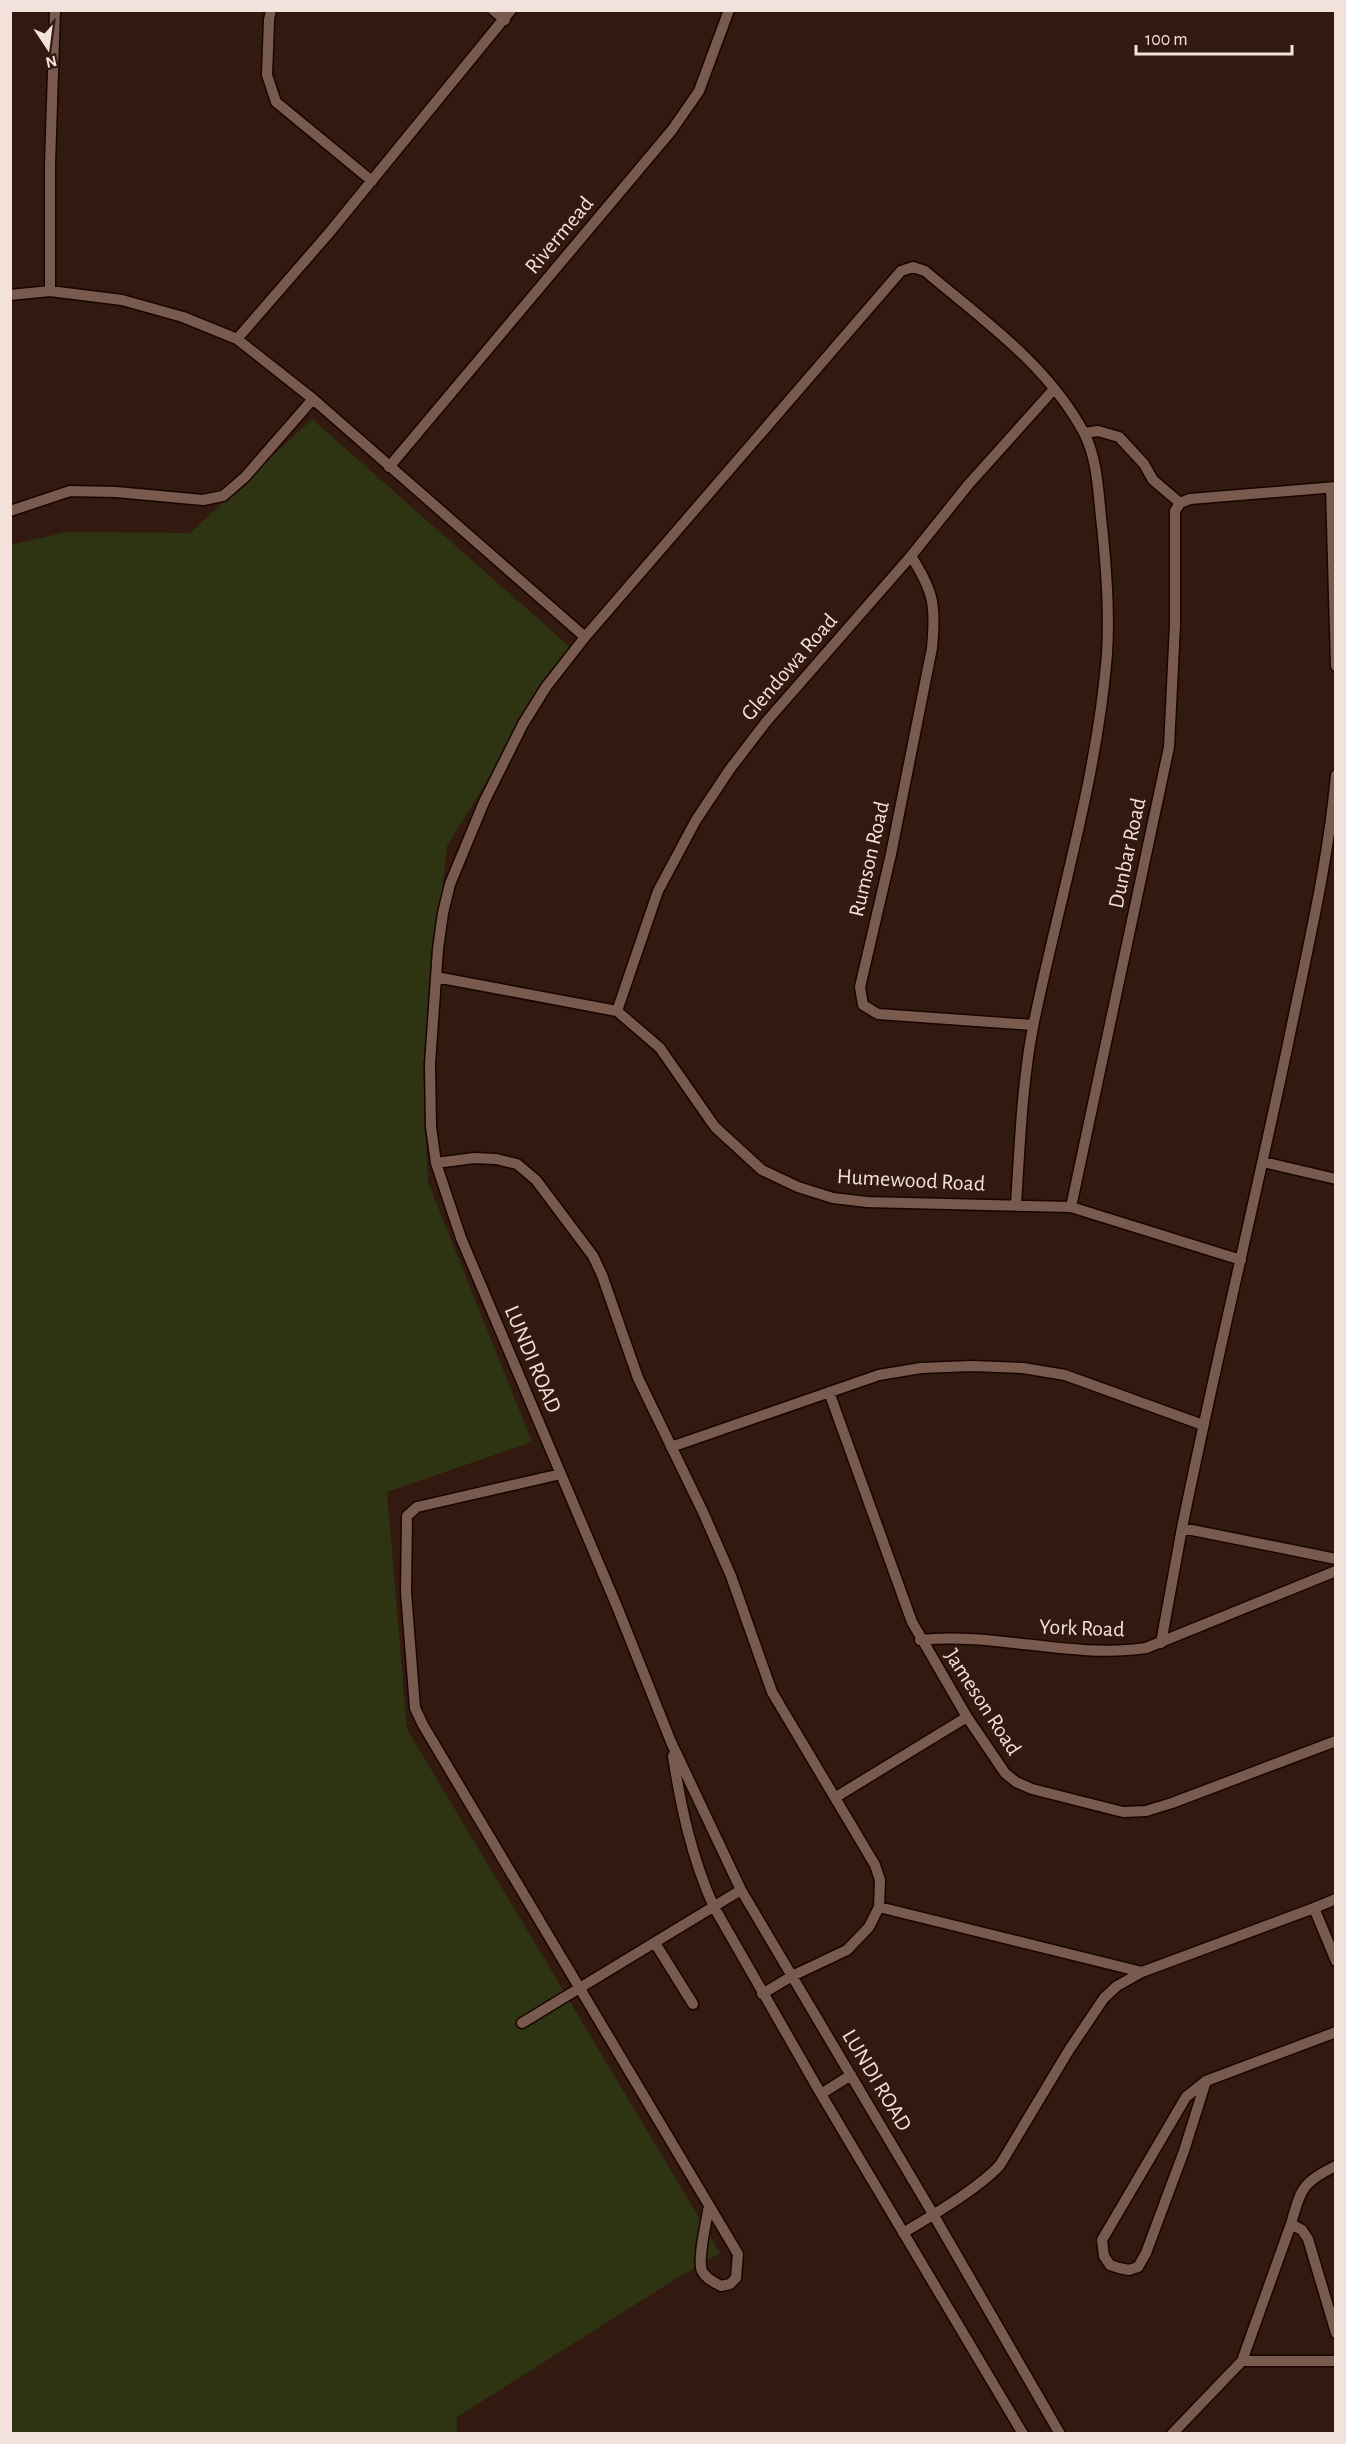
<svg xmlns="http://www.w3.org/2000/svg" width="1346" height="2444" font-family="'Alegreya Sans',sans-serif">
<style>
.green{fill:#2e3411}
.lines{fill:none;stroke-linecap:round;stroke-linejoin:round}
.street-casing{stroke:#190401;stroke-width:13}
.street{stroke:#785a4f;stroke-width:10}
.labels{text-anchor:middle;dominant-baseline:central;stroke-width:6;stroke-linejoin:round;paint-order:stroke}
.street-label{font-size:22px;fill:#f3e1db;stroke:#331a11}
</style>
<rect width="100%" height="100%" fill="#331a11"/>
<path class="green" d="M312,419L570,647L447,846L423,1068L428,1182L532,1442L387,1492L407,1729L720,2253L674,2280L457,2417V2433H11L10,545L67,532L190,533Z"/>
<g class="lines">
<g class="street-casing">
<path id="street" d="M271,10L269,20L267,75L276,102L372,181
M493,10L505,20
M50,291V164L55,10
M10,295L50,291L122,300L183,317L237,339L313,399L585,637
M237,339L329,233L511,10
M1084,433L1098,431L1119,437L1144,464L1153,480L1180,503
M389,467L672,130L699,91L729,10
M1331,488L1336,666
M1180,503L1190,499L1336,487
M10,511L70,491L116,492L203,500L223,496L245,477L313,399
M911,556C934,592 936,606 932,648L891,854L860,987L863,1005L878,1014L1033,1025
M436,977L617,1011L660,1048L715,1127L762,1170L798,1187L833,1198L867,1202L1071,1207L1241,1260
M617,1011L658,891L696,820L730,769L766,722L911,556L968,485L1054,389
M1263,1162L1336,1179
M436,1163L474,1158L496,1159L517,1164L536,1180L593,1256L602,1275L638,1378L703,1512L731,1576L772,1692L875,1865L880,1880L879,1907
M1016,1204C1020,1143 1022,1081 1034,1022C1059,900 1097,779 1107,654C1110,609 1106,562 1101,517C1098,489 1097,458 1084,433C1048,365 983,320 925,271L913,267L901,271L585,637L546,687L523,724L484,802L450,884L443,913L438,949L430,1064L431,1127L436,1163L461,1238L618,1609L671,1742L741,1890L933,2214L1060,2434
M1071,1207L1169,747L1175,625V511L1180,503
M829,1392L912,1622L967,1717L1005,1773L1016,1782L1032,1789L1123,1812L1146,1811L1172,1803L1336,1741
M671,1447L879,1375L921,1368L972,1366L1023,1368L1065,1375L1203,1425
M561,1474L417,1507L407,1516L406,1592L415,1708L423,1725L738,2254L736,2278L730,2284L721,2286C714,2282 706,2279 702,2271C697,2259 707,2220 709,2205
M1182,1528C1215,1364 1255,1202 1289,1039C1307,951 1328,864 1336,775
M920,1640C996,1632 1070,1659 1146,1648L1336,1571
M1161,1643L1182,1528L1336,1559
M673,1756C681,1808 692,1859 714,1907L821,2094L1023,2434
M836,1797L967,1717
M1314,1908L1336,1899
M655,1943L693,2004
M762,1994L792,1976L847,1950L869,1927L879,1907L1142,1972
M522,2023L741,1890
M1206,2081L1184,2151L1146,2253L1138,2267L1129,2270L1119,2268L1110,2265L1104,2256L1102,2240L1186,2097L1206,2081L1336,2032
M821,2094L851,2075
M1336,2166C1302,2182 1301,2189 1291,2224L1302,2230L1308,2239L1336,2333
M1291,2224L1242,2361H1336
M903,2233C931,2216 978,2189 1000,2165L1069,2050L1104,1998L1117,1986L1142,1972L1314,1908L1336,1961
M1172,2434L1242,2361"/>
</g>
<use href="#street" class="street"/>
</g>
<g class="labels">
<g class="street-label">
<text transform="translate(559 235) rotate(-50)">Rivermead</text>
<text transform="translate(789 667) rotate(-49)">Glendowa Road</text>
<text transform="translate(1127 853) rotate(-78)">Dunbar Road</text>
<text transform="translate(869 859) rotate(-77)">Rumson Road</text>
<text transform="translate(911 1180) rotate(3)">Humewood Road</text>
<text transform="translate(533 1359) rotate(67)">LUNDI ROAD</text>
<text transform="translate(1082 1628) rotate(2)">York Road</text>
<text transform="translate(983 1702) rotate(57)">Jameson Road</text>
<text transform="translate(877 2080) rotate(59)">LUNDI ROAD</text>
</g>
</g>
<rect width="1346" height="2444" fill="none" stroke="#f3e1db" stroke-width="24"/>
<g transform="translate(48 48) rotate(167)" stroke="#331a11" stroke-width="4.5" paint-order="stroke">
<path d="M0-4.5L10 22L0 15L-10 22Z" fill="#f3e1db"/>
<text y="-9" font-size="16" font-weight="bold" text-anchor="middle" fill="#f3e1db">N</text>
</g>
<path d="M1136 45v9h156v-9" fill="none" stroke="#f3e1db" stroke-width="3"/>
<text x="1145" y="45" font-size="18" fill="#f3e1db" stroke="#331a11" stroke-width="4.5" paint-order="stroke">100 m</text>
</svg>
